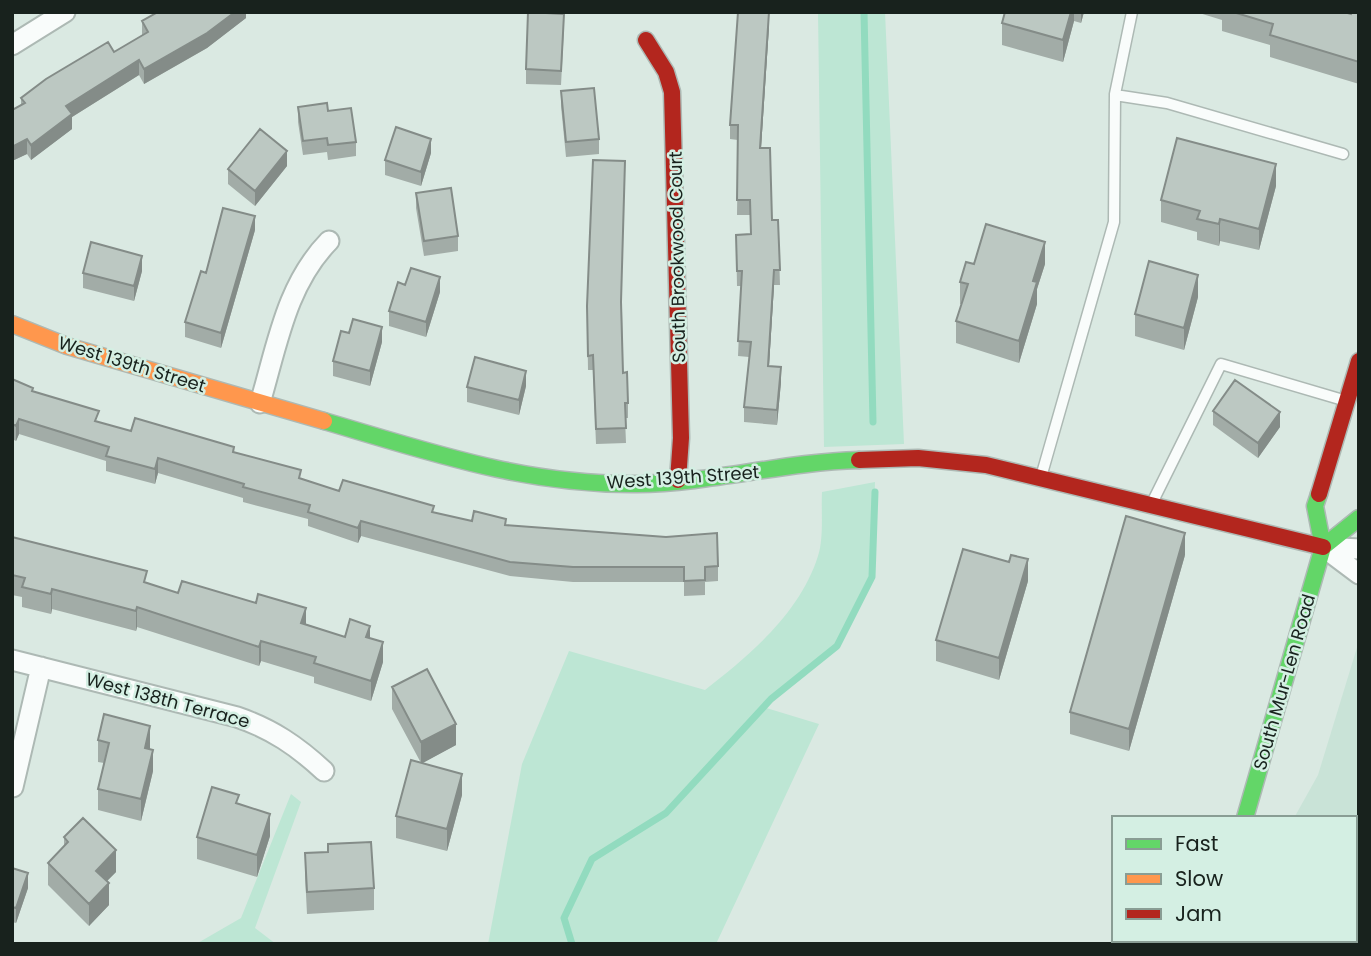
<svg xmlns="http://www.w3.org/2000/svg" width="1371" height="956" font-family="Poppins,sans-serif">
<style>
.built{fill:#c9e3d7}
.green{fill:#bde6d4}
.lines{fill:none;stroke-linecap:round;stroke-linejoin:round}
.stream{stroke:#92dbbf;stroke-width:7}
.lane-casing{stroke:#adb9b4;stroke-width:13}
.street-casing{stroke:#adb9b4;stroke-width:23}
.fast-casing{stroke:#adb9b4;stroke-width:19}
.slow-casing{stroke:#adb9b4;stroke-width:19}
.jam-casing{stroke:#adb9b4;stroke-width:19}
.lane{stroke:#f9fcfb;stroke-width:10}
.street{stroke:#f9fcfb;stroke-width:19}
.fast{stroke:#63d668;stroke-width:16}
.slow{stroke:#ff974d;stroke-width:16}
.jam{stroke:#b3261e;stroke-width:16}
.wall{fill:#a2aca7}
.shaded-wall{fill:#848c88}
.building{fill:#bcc8c2;stroke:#848c88;stroke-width:2}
.labels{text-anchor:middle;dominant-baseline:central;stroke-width:5;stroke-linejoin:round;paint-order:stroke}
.street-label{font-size:18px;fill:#18221d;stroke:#d4efe3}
</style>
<rect width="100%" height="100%" fill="#dae9e2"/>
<path class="built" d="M1359,641V944H1244L1245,940H1355V818H1294L1318,775Z"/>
<path class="green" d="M818,12H885L904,444L824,447Z
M875,482L872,577L837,646L763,707L819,724L716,944H488L522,764L569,651L705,690C751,654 800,613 818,556C824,538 821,511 822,492Z
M291,794L301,802L255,928L276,944H196L241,918Z"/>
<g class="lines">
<path class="stream" d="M864,12L873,422
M572,944L564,918L592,859L666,813L771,699L837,646L872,577L875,492"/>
<g class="lane-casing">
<path id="lane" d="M1115,95L1167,103L1343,154
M1041,477L1114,222L1115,94L1132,12
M1152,503L1221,364L1343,400"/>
</g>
<g class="street-casing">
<path id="street" d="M12,45L65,12
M260,403C277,346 286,285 329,241
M1323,547L1359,574
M1323,547L1359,549
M12,660L237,717C272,729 297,746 324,771
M13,787L41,667
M1355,908L1359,909"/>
</g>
<g class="fast-casing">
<path id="fast" d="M324,421C430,452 524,485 637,484C711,483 785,462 859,460
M1323,547L1359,518
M1245,818L1323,547L1315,506L1319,494"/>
</g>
<g class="slow-casing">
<path id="slow" d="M12,324L67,346L324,421"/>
</g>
<g class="jam-casing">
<path id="jam" d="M646,40L666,72L672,92L681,438L678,480
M859,460L918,458L986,465L1323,547
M1319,494L1359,361
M1209,944L1210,940"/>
</g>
<use href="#lane" class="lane"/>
<use href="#street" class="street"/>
<use href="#fast" class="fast"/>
<use href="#slow" class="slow"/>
<use href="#jam" class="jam"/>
</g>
<path class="wall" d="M246,12V18L207,48L144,84L139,75L72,117V129L31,160L27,154L12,161V110L21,105V98L114,52L142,36V21Z
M1005,12H1084L1081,23L1074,21L1063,62L1002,45V23Z
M1196,12H1344L1351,14L1359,12V84L1270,57V45L1222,31V20Z
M769,26L761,148L772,220H778L780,285H774L769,366L781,382L777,425L744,422V407L749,357L738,356L741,286H737L736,235L751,234L750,215H737L738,140L730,139V125Z
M564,28L561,85L526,84V69Z
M561,91L599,139V154L566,157L561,106Z
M298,107L328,111L356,142V156L328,160L327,152L303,155L298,122Z
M431,153L421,186L385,175V160Z
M287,166L255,206L228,184V169Z
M1276,186L1259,250L1220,241L1219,246L1197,240V232L1161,222V200Z
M416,193L458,236V251L424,256L416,208Z
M255,230L221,348L185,337V322L206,273Z
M974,264H1045L1037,289V304L1019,363L956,343V321L962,304H960V282Z
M142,271L134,301L83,288V273Z
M440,292L426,337L389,326V311Z
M1198,297L1184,350L1135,336V314Z
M587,306L622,311L623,373L628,403V418H625L626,443L596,444L593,370H588Z
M382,342L370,386L333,376V361Z
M12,379L33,391L99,422L131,431L234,452L301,479L339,491L472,521L506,526L718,566V581L705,582V595L684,596V582H573L510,576L361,536L358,543L308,526V519L243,502V498L158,473L155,484L106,471V461L19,434L16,441L12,439Z
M526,386L519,415L467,402V387Z
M1213,411L1280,427L1258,458L1213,425Z
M12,537L178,593L306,624L345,637L370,638L383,662L371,701L314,683V677L261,661L259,666L137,627L136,631L52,609L51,614L22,607V597L12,595Z
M1185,555L1129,751L1070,734V712Z
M1028,581L999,680L936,661V640Z
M392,687L456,745L422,763L462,795L447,851L396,838V816L421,763L392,709Z
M98,740L150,749L153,771L141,821L98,810V789L104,763L98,762Z
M239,804L270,836L257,877L197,859V837Z
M64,837L116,872L107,881L109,905L89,926L48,885V863L64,847Z
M328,852L374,888V910L307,914L305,875V853Z
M12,868L28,888L16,923L12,922Z"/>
<path class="shaded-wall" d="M235,12H246V18L207,48L144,84V69Z
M769,12V26L760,163V148Z
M1071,12H1074V21L1063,62V40Z
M1081,12H1084L1081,23Z
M139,60V75L72,117V129L31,160V145L66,106Z
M27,139V154L12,161V147Z
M431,139V153L421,186V172Z
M287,151V166L255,206V191Z
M1276,164V186L1259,250V229Z
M255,216V230L221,348V333Z
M1220,219V241L1219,246V224Z
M1045,242V264L1037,289V304L1019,363V341L1033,281Z
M142,256V271L134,301V286Z
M774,270V285L768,381V366Z
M1198,275V297L1184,350V328Z
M440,277V292L426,337V322Z
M382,327V342L370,386V371Z
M781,367V382L777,425V410Z
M526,371V386L519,415V400Z
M1280,412V427L1258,458V443Z
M19,419V434L16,441V426Z
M158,458V473L155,484V469Z
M361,521V536L358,543V528Z
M1185,533V555L1129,751V729Z
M1028,559V581L999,680V658Z
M52,589V609L51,614V594Z
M137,607V627L136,631V611Z
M306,608V628L301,623Z
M370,626V645L366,637Z
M261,641V661L259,666V647Z
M383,642V662L371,701V681Z
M456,724V745L421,764V742Z
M150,726V748L145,770V748Z
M153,750V771L141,821V799Z
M462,774V795L447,851V829Z
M270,814V836L257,877V855Z
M116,850V872L96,892V871Z
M28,873V888L16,923V908Z
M109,883V905L89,926V904Z"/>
<path class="building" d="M158,12H235L207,33L144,69L139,60L66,106L72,114L31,145L27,139L12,147V110L25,103L21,98L46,79L108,42L114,52L148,32L142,21Z
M528,12L564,14L561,71L526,69Z
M738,12H769L760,148H770L772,220H778L780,270H774L768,366L781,367L777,410L744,407L751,342L738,341L742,271H737L736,235L751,234L750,200H737L738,125H730Z
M1005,12H1071L1063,40L1002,23Z
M1233,12H1344L1351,14L1352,12H1359V62L1270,35L1273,24Z
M594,88L599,139L566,142L561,91Z
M327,103L328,111L351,108L356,142L328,145L327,138L303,141L298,107Z
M396,127L431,139L421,172L385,160Z
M260,129L287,151L255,191L228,169Z
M1177,138L1276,164L1259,229L1220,219L1219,224L1197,219L1200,211L1161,200Z
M593,160L625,161L621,302L623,373L627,372L628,403H625L626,428L596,429L593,355L588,356L587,306Z
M451,188L458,236L424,241L416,193Z
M223,208L255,216L221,333L185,322L201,271L206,273Z
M986,224L1045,242L1033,281L1037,282L1019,341L956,321L968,284L960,282L966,262L974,264Z
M91,242L142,256L134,286L83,273Z
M1149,261L1198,275L1184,328L1135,314Z
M411,268L440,277L426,322L389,311L398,282L405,285Z
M353,319L382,327L370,371L333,361L341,331L349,333Z
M475,357L526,371L519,400L467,387Z
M12,379L33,388L32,391L99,411L95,421L131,431L135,418L234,447L233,452L301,470L299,478L339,491L343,480L434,506L432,512L472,521L474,511L506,519L505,525L666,537L717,533L718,566L705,567V580L684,581V567H573L510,562L361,521L358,528L308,512L310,505L243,487L244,484L158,458L155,469L106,456L109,447L19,419L16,426L12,424Z
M1235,380L1280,412L1258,443L1213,411Z
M1126,516L1185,533L1129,729L1070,712Z
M12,537L147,571L144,582L178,593L182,581L256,603L258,594L306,608L301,623L345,637L350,619L370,626L366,637L383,642L371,681L314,663L316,657L261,641L259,647L137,607L136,611L52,589L51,594L22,587L25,578L12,575Z
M963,549L1009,562L1011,555L1028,559L999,658L936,640Z
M427,669L456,724L421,742L392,687Z
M104,714L150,726L145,748L153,750L141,799L98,789L109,743L98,740Z
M411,760L462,774L447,829L396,816Z
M212,787L239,795L236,803L270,814L257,855L197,837Z
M83,818L116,850L96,871L109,883L89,904L48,863L68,842L64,837Z
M371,842L374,888L307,892L305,853L328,852V844Z
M12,868L28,873L16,908L12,907Z"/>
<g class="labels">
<g class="street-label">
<text transform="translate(677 257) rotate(-91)">South Brookwood Court</text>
<text transform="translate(132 364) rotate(17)">West 139th Street</text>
<text transform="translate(683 477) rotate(-4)">West 139th Street</text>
<text transform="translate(1284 682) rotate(-74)">South Mur-Len Road</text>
<text transform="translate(168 700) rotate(15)">West 138th Terrace</text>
</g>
</g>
<rect width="1371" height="956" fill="none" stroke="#18221d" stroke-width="28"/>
<rect x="1112" y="816" width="245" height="126" fill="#d4efe3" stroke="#899d94" stroke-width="2"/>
<rect x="1126" y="839" width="35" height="10" fill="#63d668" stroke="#899d94" stroke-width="2"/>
<text x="1175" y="851" font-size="21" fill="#18221d">Fast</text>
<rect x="1126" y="874" width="35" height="10" fill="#ff974d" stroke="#899d94" stroke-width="2"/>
<text x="1175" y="886" font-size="21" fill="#18221d">Slow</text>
<rect x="1126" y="909" width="35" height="10" fill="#b3261e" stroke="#899d94" stroke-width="2"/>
<text x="1175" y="921" font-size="21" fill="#18221d">Jam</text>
</svg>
